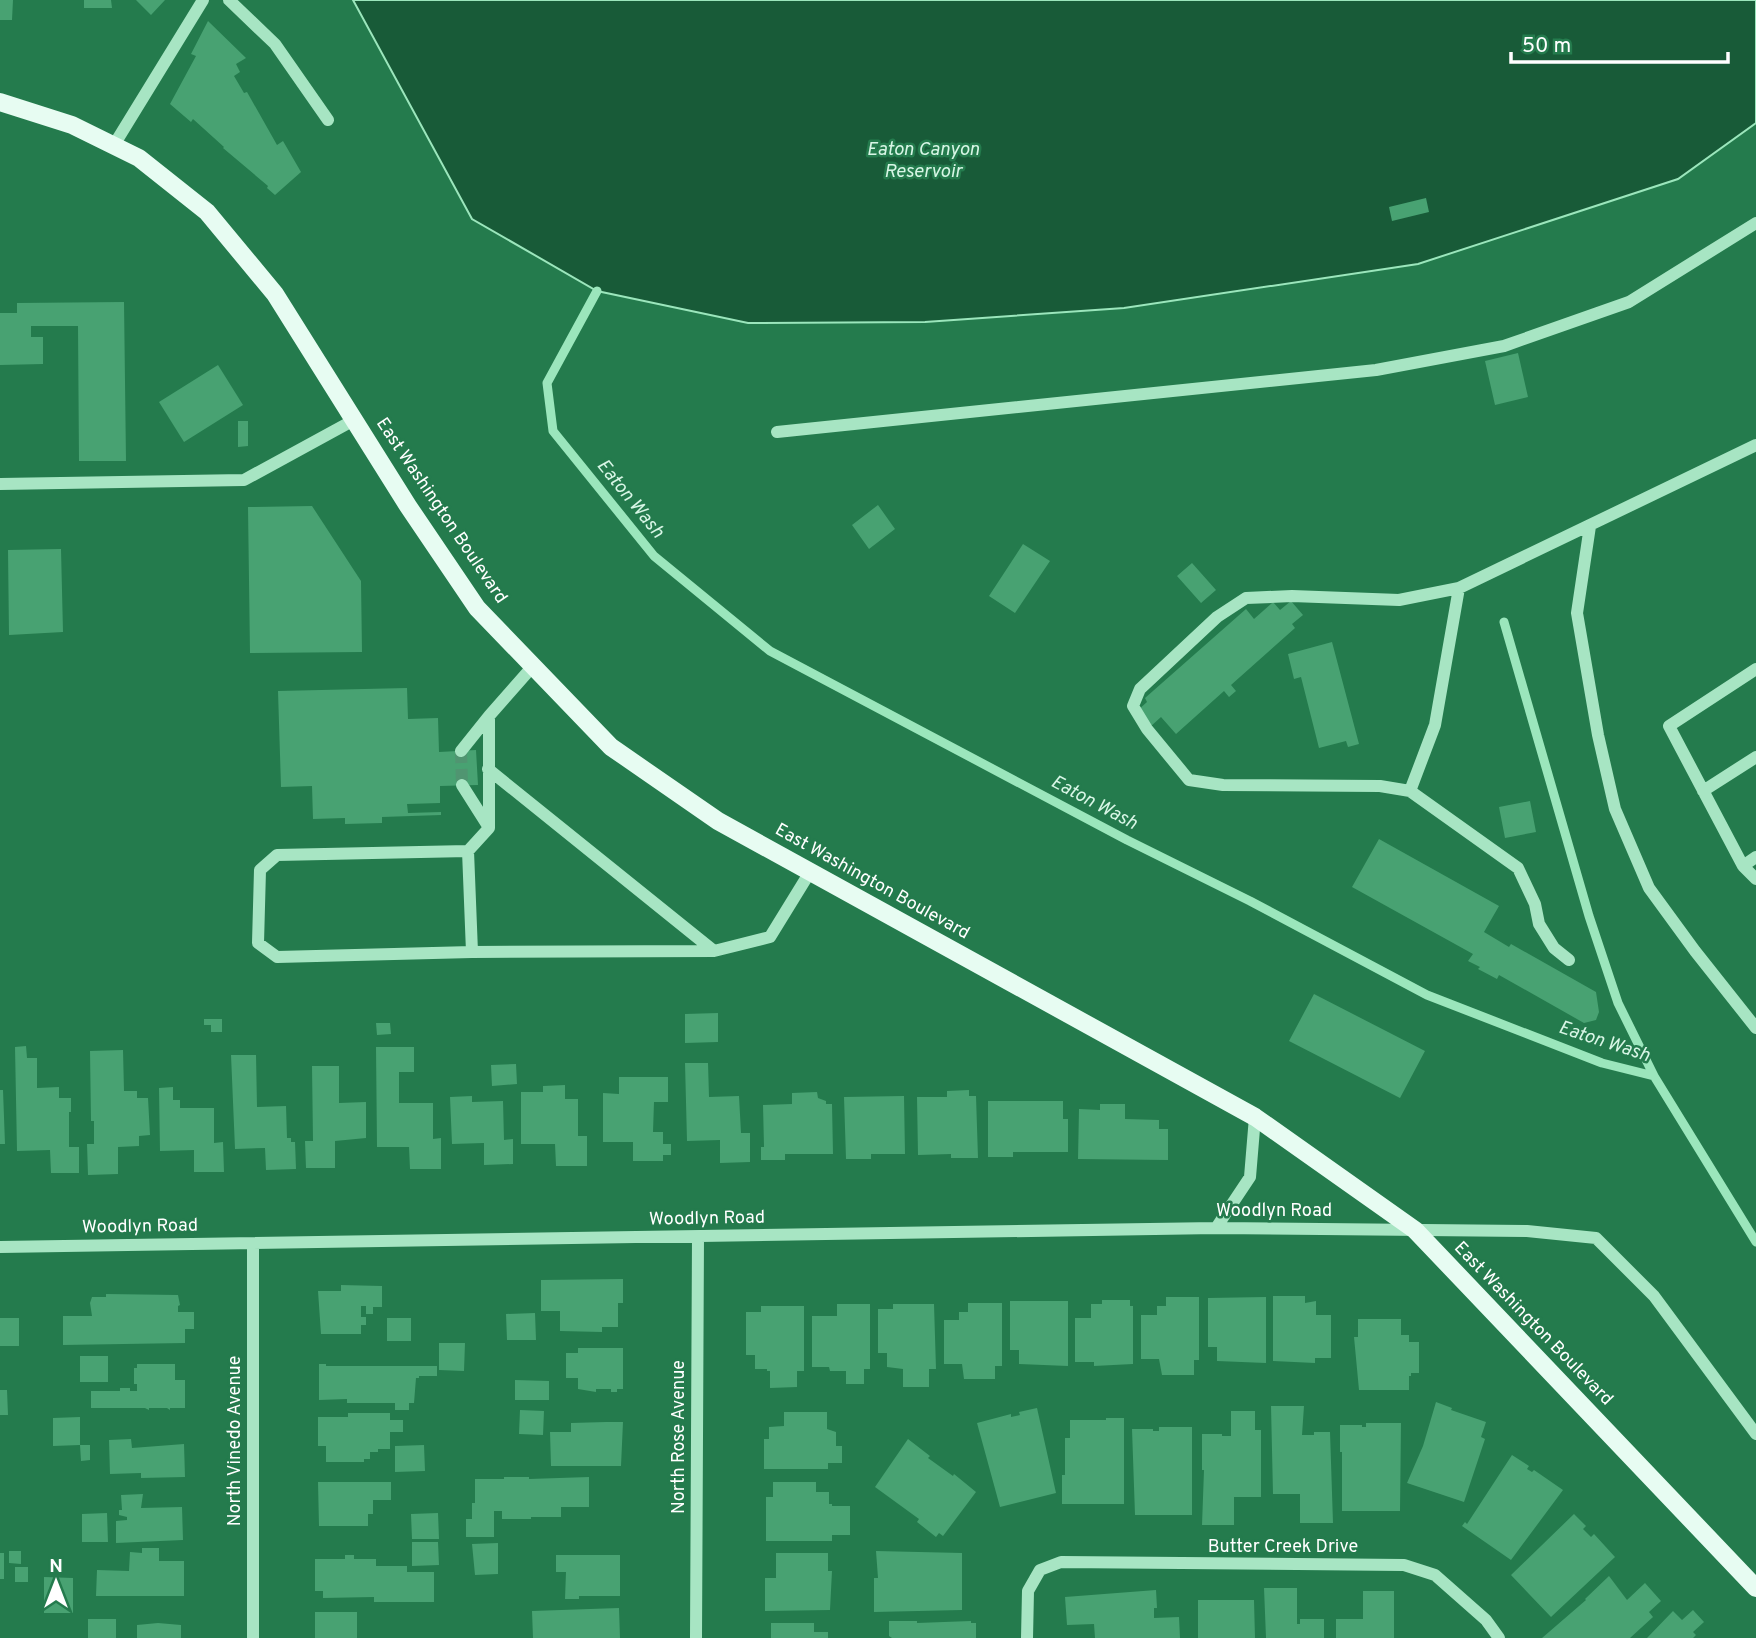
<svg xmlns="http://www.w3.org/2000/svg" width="1756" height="1638" font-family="Overpass,sans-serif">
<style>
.water{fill:#185b38;stroke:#9be6bc;stroke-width:2}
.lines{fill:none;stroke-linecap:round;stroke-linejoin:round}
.stream{stroke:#9be6bc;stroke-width:9}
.building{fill:#48a272}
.minor-tunnel{stroke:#509571;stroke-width:12;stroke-dasharray:12 6;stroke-linecap:butt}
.minor{stroke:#a7e5c3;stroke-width:12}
.major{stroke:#e7fcf2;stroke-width:18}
.labels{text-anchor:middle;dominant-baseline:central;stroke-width:5;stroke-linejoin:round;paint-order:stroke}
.street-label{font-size:18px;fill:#fff;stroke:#247b4d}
.water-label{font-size:19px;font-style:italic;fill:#d8f6e6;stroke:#247b4d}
</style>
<rect width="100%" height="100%" fill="#247b4d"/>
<path class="water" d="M353,0H1756V123L1678,179L1418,264L1124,308L925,322L748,323L597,291L472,219Z"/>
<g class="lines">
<path class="stream" d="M597,291L547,383L553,431L654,556L770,651L1127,840L1250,901L1427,995L1602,1063L1654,1076L1756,1242
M1504,622L1589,916L1618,1003L1654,1076"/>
</g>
<path class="building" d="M0,0H13L12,20H0Z
M84,0H111L112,8H84Z
M136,0H165L151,15Z
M208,21L246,58L236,64L240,72L234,76L244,93L247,92L277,145L283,141L301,172L275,195L267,188L268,186L223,148L224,147L193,119L191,122L170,104L196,56L191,54Z
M1426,198L1429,212L1392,221L1389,207Z
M124,302L126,461H79L78,326H31V337H43V364L0,365V313H17V303Z
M1518,353L1528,397L1495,405L1485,361Z
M218,365L243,405L184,442L159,402Z
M238,421H248V446L238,447Z
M878,505L895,529L869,549L852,525Z
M312,506L361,581L362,652L250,653L248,507Z
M1023,544L1050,561L1015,613L989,596Z
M61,549L63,632L9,635L8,550Z
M1192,563L1216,590L1201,603L1177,576Z
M1291,601L1303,615L1292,624L1295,628L1231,685L1236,691L1229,697L1224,691L1176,734L1161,717L1150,727L1137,711L1147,702L1145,698L1246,609L1254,619L1273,602L1280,610Z
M1332,642L1359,744L1348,747L1346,741L1319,748L1301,677L1294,679L1288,654Z
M407,688L408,719L438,718L439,752L476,750L478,785L440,786V803L407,804L408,813L441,812V815L382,817V823L345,824V818L313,819L312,786L281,787L278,691Z
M1530,801L1536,832L1505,838L1499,807Z
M1379,839L1499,906L1484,932L1509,947L1511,944L1596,992L1599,1012L1596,1020L1584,1023L1499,975L1497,979L1478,969L1480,967L1468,961L1473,954L1352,887Z
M1314,994L1425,1051L1400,1098L1289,1041Z
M718,1013V1042L685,1043V1014Z
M204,1019H222V1032H211V1025H204Z
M376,1023H390L391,1034L377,1035Z
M26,1046L27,1058H37V1088L59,1087V1098H71V1112H69V1147H79V1173H51L50,1150L17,1151L15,1047Z
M376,1047H414V1072H399V1103H433V1139L441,1138V1169H410L409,1147H377Z
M123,1050L124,1091H137V1098H148L150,1135L139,1136V1146L118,1147V1174L88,1175L87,1144H94V1121H91L90,1051Z
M231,1055H256L257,1107L286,1106L287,1138H291V1142H295L296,1169L266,1170L265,1148L235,1149Z
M685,1063H708L709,1097L739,1096L741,1133H750V1162L720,1163V1140L687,1141Z
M516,1064L517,1084L492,1086L491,1065Z
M312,1066H339V1103L366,1102V1138L335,1141V1168H306L305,1141H313Z
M619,1077H668V1102H654L653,1132H663V1144H671V1155H663V1161H633V1142H603V1093L619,1094Z
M565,1085V1099H578V1136H587V1166H556L555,1144H521V1092H543V1086Z
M173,1087V1100H180V1108H214V1143L223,1142L224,1172H194V1150L160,1151L159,1088Z
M0,1090H3L5,1144H0Z
M969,1090V1096H976L978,1158H951V1154L918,1155L917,1097H947V1091Z
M817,1092L818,1098L826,1101V1104H832L833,1154H785V1160H761V1147H764L763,1105L792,1104V1093Z
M472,1096V1102L503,1101L504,1140L513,1139V1164L484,1165V1143L452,1144L450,1097Z
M904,1096L905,1154H871V1159H846L844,1097Z
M988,1101H1063V1119H1068V1152H1013V1157H988Z
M1100,1104H1125V1119L1159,1120V1129H1168V1160L1078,1159L1079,1109L1100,1110Z
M623,1279V1303H618V1327H602V1332L560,1331V1311H541V1280Z
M341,1285L382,1286V1307H373V1314H366V1306H361V1317H366V1325H361V1334H321L318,1291H341Z
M106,1294L178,1295L180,1305L178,1306V1312H194V1329H185V1343L63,1345V1316H92L90,1303L92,1297H106Z
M1273,1296H1305V1303L1316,1301V1315H1331V1358H1315V1363L1273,1361Z
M1166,1297H1199V1360H1194V1375H1162L1159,1359H1141V1315H1157V1306H1166Z
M1266,1297V1363L1217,1361V1347H1208V1298Z
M1102,1300H1130V1306H1133V1364L1094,1366V1362H1075V1318H1091V1304H1102Z
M1010,1301H1068V1366L1019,1364V1350H1010Z
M968,1303H1002V1366H995V1379H964L962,1364H944V1320H959V1312H968Z
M837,1304H870V1369H864V1384H846V1371H830L829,1367H812V1316H837Z
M893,1304H934L936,1369H929V1387H903V1369L887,1367V1353H878V1309H893Z
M761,1306H804V1371H797V1387L770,1388V1371H767V1369H755V1355H746V1312H761Z
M535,1313L536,1340H507L506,1314Z
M0,1318H19V1346H0Z
M387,1318H411V1341H387Z
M1358,1319H1401V1335H1409V1342H1419V1373H1411V1376H1409V1390H1359L1354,1337H1358Z
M439,1343H465L464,1371L439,1370Z
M578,1348H623V1389H617V1392H611V1389H596V1392L578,1389V1378H566V1353H578Z
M80,1356H108V1382H80Z
M137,1364H175V1380H185V1408H170V1410L167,1408H149V1410L145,1408H91V1391H120V1388H130V1391H137V1384H134V1368H137Z
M319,1364H326V1366H437V1376H419V1378H416L414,1403H409V1410H395V1403H347V1399L319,1400Z
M515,1380L549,1381V1400H515Z
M0,1390H7L8,1415H0Z
M1436,1402L1452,1408L1451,1410L1486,1422L1481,1437L1485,1439L1464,1502L1407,1483L1423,1446Z
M1271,1406H1304L1302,1435H1314V1432H1330L1333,1523H1300V1494H1273Z
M1037,1408L1056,1493L1000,1507L977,1423L1011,1414V1417L1020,1415L1019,1412Z
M520,1410L544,1411L543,1435L519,1434Z
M1231,1411H1255V1430H1261V1497H1234V1525H1202L1204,1470H1202V1434H1222V1436H1231Z
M784,1412H827V1429L836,1432V1446H842V1463H828V1469H764V1439H769V1427L784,1426Z
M348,1413H390V1420H403V1432H390V1449H378V1452H370V1459H364V1462H326V1446H318V1417H348Z
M80,1417V1445L53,1446V1418Z
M1106,1418H1124V1504H1062V1475H1065V1438H1070V1420H1106Z
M606,1422H623L621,1466H551L550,1432H571V1423Z
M1366,1423H1401L1400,1511H1342V1452H1340V1425H1362V1427H1366Z
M1159,1427H1192V1515H1135L1132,1429H1153V1431H1159Z
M131,1439L132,1448L184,1444L185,1477L141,1478V1473L110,1474L109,1440Z
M908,1439L930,1456L928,1458L953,1476L954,1474L976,1492L943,1536L939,1533L936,1537L917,1522L919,1519L875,1487Z
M80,1445H90V1460L81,1461Z
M424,1445L425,1471L395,1472V1446Z
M1512,1455L1529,1466L1527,1469L1532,1472L1534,1470L1563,1490L1511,1560L1462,1526L1465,1522L1467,1524Z
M504,1477H529V1479L589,1477V1507H561V1517H531V1519H502V1511H494V1537H466V1519H472V1503H475V1479H504Z
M318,1482H391V1500H373V1514H368V1526H319Z
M773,1482H816V1492H829V1504H832V1506H850V1535H832V1541H766V1497H773Z
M143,1494L141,1508L182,1507L183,1540L116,1543V1521L127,1520V1517L119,1515V1510H122L121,1495Z
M107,1513L108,1542H82V1514Z
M438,1513L439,1539H412L411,1514Z
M1574,1514L1586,1526L1583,1529L1591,1537L1594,1534L1615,1557L1551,1617L1511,1575Z
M412,1542H438L439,1565L412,1566Z
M498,1543V1574L475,1575L472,1544Z
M142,1548H159V1561H184V1596H96L97,1570L129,1571L130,1552L142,1553Z
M9,1551H21V1564L9,1563Z
M876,1551L962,1553V1610L874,1612V1578H878Z
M0,1553H4V1579H0Z
M776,1553H828V1571H832L830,1610L765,1611V1578H776Z
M345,1555H354V1559H376V1566H407V1572H434V1602H374V1597L323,1598V1591H315V1559H345Z
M556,1555H620V1596H579V1599H565L566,1572H556Z
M15,1567H28V1582H15Z
M1609,1576L1627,1600L1645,1583L1661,1601L1649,1612L1653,1617L1630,1638H1542L1586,1600L1585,1599Z
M44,1577L73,1578V1613H44Z
M1264,1588H1297V1624H1300V1619H1324V1638H1266Z
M1156,1590L1157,1608H1154V1618L1179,1617L1180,1638H1095L1094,1624L1067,1625L1065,1597Z
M1363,1591H1394V1638H1336V1619H1363Z
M1198,1600H1254L1255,1638H1198Z
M619,1608L620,1638H533L532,1611Z
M1693,1610L1704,1622L1693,1632L1696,1635L1693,1638H1647L1673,1611L1682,1620Z
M315,1612H357V1638H315Z
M88,1619H116V1638H88Z
M889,1621H917V1623L971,1621V1623H976V1638H892L889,1636Z
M158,1623L181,1625V1638H137V1625Z
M771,1623H814V1632H828V1638H771Z"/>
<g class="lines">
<path class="minor-tunnel" d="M461,751L462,785"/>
<path class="minor" d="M229,0L275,44L328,120
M114,145L203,0
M777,432L1376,370L1504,346L1629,302L1756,223
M0,484L244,480L354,420
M1590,526L1577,613L1598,735L1615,809L1649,888L1695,951L1756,1028
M533,666L489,716V828L468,851L277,855L260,870L258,943L277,957L472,952L714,951L770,937L810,872
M1756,669L1669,726L1743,866L1756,857
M461,751L489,716
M488,769L714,951
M462,785L488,826
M1410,791L1435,725L1459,588
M1703,791L1756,757
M468,851L472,952
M1743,866L1756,879
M1569,960L1554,948L1539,924L1535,904L1518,868L1410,791L1380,786L1223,785L1189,780L1147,729L1133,706L1140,689L1217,617L1246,598L1292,596L1399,600L1459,588L1756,445
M1216,1228L1250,1177L1255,1117
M253,1244V1638
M0,1247L1216,1228L1527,1231L1596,1238L1654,1296L1756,1434
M696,1638L698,1237
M1027,1638L1028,1591L1040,1570L1061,1562L1404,1565L1435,1575L1486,1620L1499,1638"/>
<path class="major" d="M0,102L72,125L139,158L207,212L275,294L408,506L477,608L611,747L718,821L1255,1117L1415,1230L1756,1588"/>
</g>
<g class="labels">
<g class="street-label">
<text transform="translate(441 511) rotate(56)">East Washington Boulevard</text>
<text transform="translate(872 882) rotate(29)">East Washington Boulevard</text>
<text x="1274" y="1211">Woodlyn Road</text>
<text transform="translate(707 1219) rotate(-1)">Woodlyn Road</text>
<text transform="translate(140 1227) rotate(-1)">Woodlyn Road</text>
<text transform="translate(1533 1324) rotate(46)">East Washington Boulevard</text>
<text transform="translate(679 1437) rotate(-90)">North Rose Avenue</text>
<text transform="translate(235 1441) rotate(-90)">North Vinedo Avenue</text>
<text x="1283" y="1547">Butter Creek Drive</text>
</g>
<g class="water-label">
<text x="923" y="150">Eaton Canyon<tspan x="923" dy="22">Reservoir</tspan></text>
<text transform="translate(630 499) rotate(51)">Eaton Wash</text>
<text transform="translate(1094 803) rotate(28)">Eaton Wash</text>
<text transform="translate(1604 1042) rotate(18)">Eaton Wash</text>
</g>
</g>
<g transform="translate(56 1582)" stroke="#247b4d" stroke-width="5" paint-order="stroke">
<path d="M0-5L12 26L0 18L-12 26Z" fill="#ffffff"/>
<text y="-10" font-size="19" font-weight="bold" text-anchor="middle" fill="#ffffff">N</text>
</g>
<path d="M1511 52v10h217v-10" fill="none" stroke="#ffffff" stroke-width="3.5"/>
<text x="1522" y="52" font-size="21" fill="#ffffff" stroke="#247b4d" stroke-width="5" paint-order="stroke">50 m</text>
</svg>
